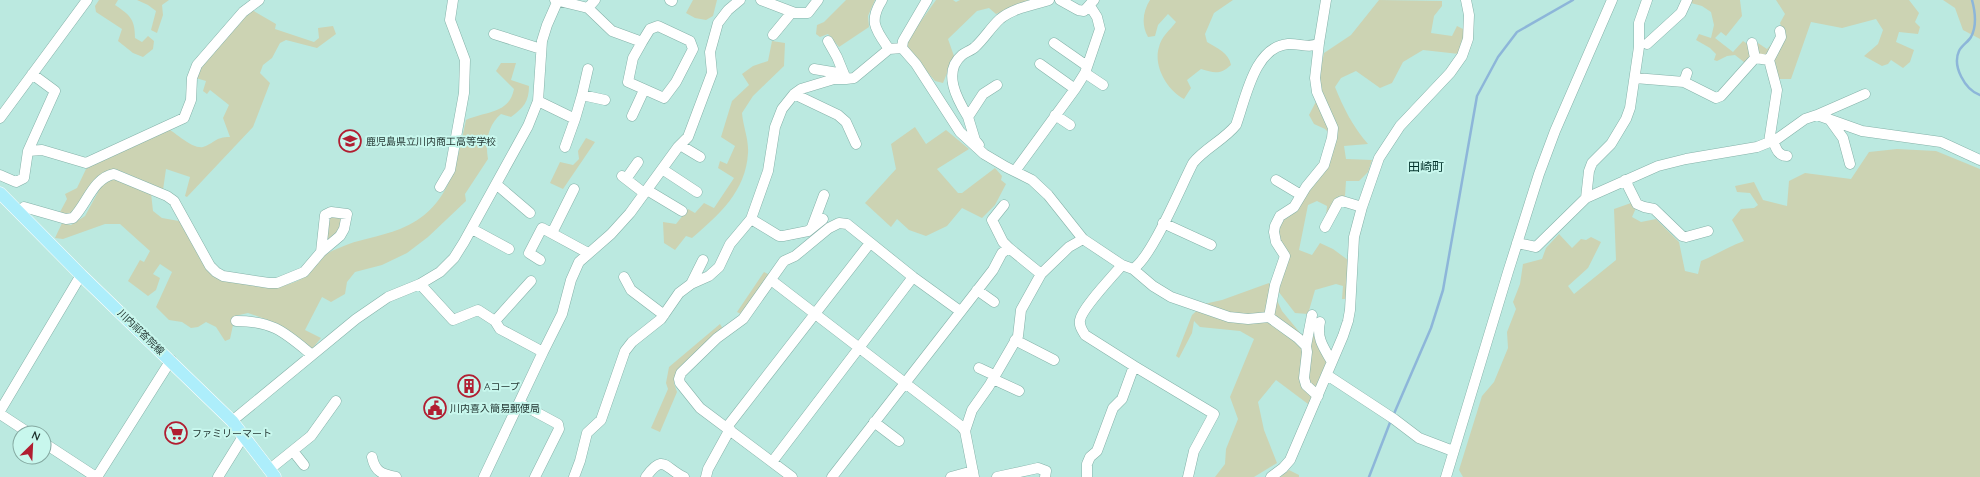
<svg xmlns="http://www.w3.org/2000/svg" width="1980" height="477" font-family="Quicksand,'Noto Sans JP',sans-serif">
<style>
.green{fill:#ccd3b3}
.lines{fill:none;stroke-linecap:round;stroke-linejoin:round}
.stream{stroke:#8db6d9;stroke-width:2.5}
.minor-casing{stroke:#85b2a9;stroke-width:11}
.major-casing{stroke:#fff;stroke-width:13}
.minor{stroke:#fff;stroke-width:10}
.major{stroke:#adeefb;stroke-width:12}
.labels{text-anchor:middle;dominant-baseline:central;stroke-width:4;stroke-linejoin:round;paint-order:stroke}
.poi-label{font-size:10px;fill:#1f312d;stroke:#c8f7ed;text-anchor:start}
.street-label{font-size:10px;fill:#1f312d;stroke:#c8f7ed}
.quarter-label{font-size:12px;fill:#02322b;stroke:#c8f7ed}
</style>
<rect width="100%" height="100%" fill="#bbe9e0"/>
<path class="green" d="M99,0H118L115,5C130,15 135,19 135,38L142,42L148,36L154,41L153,49L143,57L133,53L118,41L122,29L96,12L95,6Z
M137,0H169L162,5L163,15L157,33L151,30L156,11L148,5Z
M693,0H717L713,16L706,20L695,18L686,13Z
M846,0H875L868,16L869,27L839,47L828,34L820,37L816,34L817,25L824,22Z
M936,0H953L956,2L960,0H1029L996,14L989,8L977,11L948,39L954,56L943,83L935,81L906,47L908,39Z
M1150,0H1233L1214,13L1205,34L1207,42C1217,48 1229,53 1231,65C1220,75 1214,73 1201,69L1187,80L1191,88L1184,99C1167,90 1153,66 1159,47C1161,37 1170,30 1176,22L1168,14L1158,25L1155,36L1148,37C1141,25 1143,11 1150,0Z
M1379,0L1442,1V6L1434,16L1431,33L1452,36L1457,26L1465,30L1459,54L1423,50L1403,62L1392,83L1380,88L1356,71L1341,78L1335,87C1343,107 1353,127 1368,144L1344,146L1346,159L1372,160L1368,172L1359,181H1346L1345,196L1337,197L1326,216L1327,206L1317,201L1308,205L1299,250L1312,255L1320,243L1333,249L1348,260L1347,299H1342L1343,286L1336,284L1315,290L1308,314L1295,313L1278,291L1289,253L1278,236V226L1336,140L1325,129L1314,124L1309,115L1321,92L1319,76L1324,53L1351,35Z
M1687,0H1740L1742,16L1726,36L1721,32L1715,38L1733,52L1743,41L1755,49L1758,43L1767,49L1783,32L1780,23L1785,14L1776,0H1909L1919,13L1915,22L1920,27L1918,34L1899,32L1896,42L1914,50L1910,62L1903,68L1891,60L1888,64L1882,66L1864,56L1878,44L1883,30L1876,19L1842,28L1811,22L1791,79H1778L1773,58L1749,66L1735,55L1727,56L1717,61L1714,60L1716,54L1710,48L1696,40L1699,34L1711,38L1714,25L1711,12L1702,6L1691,3Z
M1943,0H1980V39L1963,30L1955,8Z
M252,10L276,24L275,29L314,42L319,38L318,28L333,26L336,34L317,48L286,40L280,43L272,58L263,65L260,73L270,83L253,127L187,197L185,196L190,177L166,169L163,190L123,172L114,170L72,213L66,215L60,212L67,199L65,194L77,188L86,169L109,156L170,130C178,135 193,149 203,147C215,143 215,137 230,137L223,118L229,105L210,90L207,94L203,91L206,81L196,78L200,69L243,17Z
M772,41L785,43L784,66L753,96L742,113C743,126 749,140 748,153C746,191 719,215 692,238L686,236L675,250L664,243L663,222L676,224L688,209L695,213L704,203L714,208L734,178L718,168L720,161L727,164L735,146L721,137L732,101L749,85L742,74L753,66L768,61Z
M501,63H516L511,80L529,86C529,102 523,108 511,117L501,114C488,125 485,142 488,159L465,194L466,201L428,237L407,253L382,265L355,272L347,282L345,294L331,302L322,297L305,330L321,338L312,349L283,328L265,319L248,313L235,316L230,339L225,341L216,327L206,322L198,327L191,328L182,322L169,320L156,307L172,272L160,264L153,274L160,278L156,290L148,296L128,281L140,260L144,262L150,251L120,224H105L63,239L55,238L62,223L71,225L85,216L103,183L111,179H119L151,193L153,211L162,218L179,221L208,269C238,278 276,297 304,277C312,272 316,262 323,256C327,253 334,250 339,248C358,239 380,237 400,229C450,209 456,166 466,120C487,111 509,114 514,89L496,71Z
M915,127L926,144L946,130L969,149L937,169L958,193H962L995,168L1002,176L1001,180L1006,184L995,205L982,218L962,208L947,226L926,236L909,230L897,219L891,227L865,203L896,169L891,144Z
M586,138L595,142L563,189L550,183L560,162L573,165L579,159L578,151Z
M1897,149L1936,151L1980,169V477H1463L1459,470L1482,396L1494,382L1508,348L1507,332L1516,309L1513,302L1520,284L1523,264L1542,259L1546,248L1559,234L1572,248L1581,239L1586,240L1591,237L1601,242L1588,268L1568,286L1574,294L1616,260L1614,209L1631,203L1636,208L1632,217L1641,222L1656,219L1679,242L1685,271L1698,274L1701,261C1716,255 1729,246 1744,241L1732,220L1741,209L1754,208L1758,205L1750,193L1737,192L1735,186L1754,182L1763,200L1787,206L1789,181L1805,173L1851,179L1869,152Z
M332,215L341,218C341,228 337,235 329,240L327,239L329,219Z
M764,272L770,275L741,314L737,312Z
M1269,283L1282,311L1301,334L1314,336L1327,362L1308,404L1276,380L1258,402L1264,430L1277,463L1254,477H1215L1225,464L1226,449L1238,419L1230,397L1254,339L1240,331L1200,327L1194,321L1192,333L1179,358L1176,356L1192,315L1204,304L1222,300Z
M720,324L723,329L675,376L674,383L677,392L660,432L651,428L668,389L666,383L669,367Z
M1289,470L1299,475V477H1280Z"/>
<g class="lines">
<path class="stream" d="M1972,0C1975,11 1977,26 1971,37C1968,42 1961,46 1959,51C1952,66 1965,90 1980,95
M1393,416L1431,328L1443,290L1477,96L1498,57L1517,32L1573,0
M1369,477L1391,420"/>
<g class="minor-casing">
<path id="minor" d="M555,0L588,8L595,0
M670,0L672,1
M761,0L795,13H808L818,0
M882,0C868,22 876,30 889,49
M1060,0L1078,10L1084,11L1094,0
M588,8L612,31L642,42L650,29L658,26L690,41L693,49L676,82L664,98L628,82L633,58L642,42
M494,34L541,49
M773,35L792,12
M828,41L837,57L846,79
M1054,43L1087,66
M1752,43L1755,58
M1647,44L1681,13L1687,0
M902,48L903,41L927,0
M1769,60L1781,37L1780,31
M1040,64L1075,89
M814,69L844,74
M1085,73L1103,85
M1635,78L1684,82L1687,73
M1684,82L1716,98L1721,96L1755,58L1769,60L1777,90L1769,142
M794,94L838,115L846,122L856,144
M582,95L588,69
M538,101L575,119L565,147
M1055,115L1070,125
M1817,115L1865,94
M632,116L644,90
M968,117C957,99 942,72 962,55C966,52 972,50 975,47C984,39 991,27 1000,19C1013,8 1033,5 1049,0
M0,118L87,0
M575,119L582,95L605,100
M1830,120L1843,138L1850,164
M1773,141C1776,148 1778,156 1787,156
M680,145L700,157
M979,145L975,140L968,117L983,94L997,85
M28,151L42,150L86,163L184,118L191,100L192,78L197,65L243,12L259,0
M662,169L697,192
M1015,171L1075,89L1085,73L1100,29L1097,17L1090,6
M0,175L16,182L24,178L28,151L55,91L32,74
M622,176L644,193
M626,179L638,162
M1276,180L1301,195
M1625,180L1637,204L1644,207L1654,209L1682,236L1686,237L1708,231
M496,184L530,213
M440,187L450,170L464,93L465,60L450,20L453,0
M647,190L682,211
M1586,198L1658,166L1686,159L1757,147L1777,139L1805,119L1817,115L1862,131L1941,142L1980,160
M1004,205L992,220L1003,242L1009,248
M19,212L24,207L66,219L73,218C87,204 93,178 114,174L167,196L174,201L210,266L216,272L223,276L269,283H277L304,272L321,252L340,236L344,229L347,214L331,212L325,215L321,252
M751,219L779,236H783L808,231L823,219
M1163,223L1211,245
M812,227L824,195
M1325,227L1338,203L1342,201L1362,207
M472,229L509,249
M552,233L574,189
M1517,243L1536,247L1586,198L1589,171L1592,163L1611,144L1626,119L1630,108L1639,47V23L1647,0
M540,260L529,253L542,228L588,253
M1133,269C1152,257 1181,186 1193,163C1205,148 1224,140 1236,125C1246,98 1254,47 1288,44C1299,43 1309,49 1319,43L1326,0
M624,277L631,290L664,315
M771,280L961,426L965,431L974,477
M420,284L453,320L478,310L495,321L500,329L543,352L562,314L571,280L579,262L611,234L630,213L678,147L688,137L712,73L710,52L718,23L728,10L740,0
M691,284L703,260
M977,290L994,302
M1269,317L1275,285L1285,256L1276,242L1274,232L1275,226L1280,216L1294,207L1306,187L1324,165L1332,138L1333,128L1317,92L1315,78L1319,43
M236,321C274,321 285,333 312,355
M495,321L531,281
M1320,322C1316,338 1324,348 1332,362
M1015,340L1054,360
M1306,346L1312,315
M1134,366L1214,414L1194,451L1188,477
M979,368L994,375
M1327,375L1394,419L1419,438L1453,451
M993,379L1019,391
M519,403L558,424L559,429L535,477
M0,411L81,275
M0,414L29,433
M232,421L356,319L388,297L420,284L440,272L454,258L464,242L528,126L538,101L542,41L547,25L558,0
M874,422L899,441
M727,427L870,243
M965,431L972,410L989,386L1018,336L1021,310L1041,274L1069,247L1083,239
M44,443L96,477
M293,451L304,465
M372,457C375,472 382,474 396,477
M772,462L913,277
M270,469L311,436L336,401
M97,477L171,360
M218,477L244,435
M484,477L543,352
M574,477L580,461L587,433L601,420L625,351L632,342L661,319L679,293L691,284L709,276L719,267L730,244L751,219L768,171L775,127L782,109L794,94L801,89L834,79H846L854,78L889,49L902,48L916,64L960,132L984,154L1006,167L1032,180L1048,195L1083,239L1122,265L1133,269L1153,286L1171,297L1229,317L1248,319L1269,317L1298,338L1306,346L1307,352L1304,378L1306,385L1318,396
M646,477C664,452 665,469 684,477
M706,477L708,469L730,429
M792,477L700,408L680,383L679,379L681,373L717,338L743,319L784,261L795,256L829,228L839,223L847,224L913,277L960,311
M832,477L993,270L1002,253L1009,248L1041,274
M951,477L973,471
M997,477L1038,468L1046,471L1045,477
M1087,477V464L1090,457L1097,451L1113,408L1122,399L1134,366L1085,335C1082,330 1079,326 1080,320C1082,308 1113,276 1122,265
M1271,477L1283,468L1290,460L1343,336L1348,321L1350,310L1354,237L1362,207L1379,158L1400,126L1450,73L1462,56L1468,39L1469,15L1466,0
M1446,477L1508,272L1539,174L1555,131L1612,0"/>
</g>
<g class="major-casing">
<path id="major" d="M0,193L81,275L232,421L275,477"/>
</g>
<use href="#minor" class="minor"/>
<use href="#major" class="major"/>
</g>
<defs>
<g id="school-ring" transform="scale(1.15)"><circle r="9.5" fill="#c8f7ed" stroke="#b11e31" stroke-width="1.5"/><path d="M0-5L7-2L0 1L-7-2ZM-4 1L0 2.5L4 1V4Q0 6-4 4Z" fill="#b11e31"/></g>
<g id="building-ring" transform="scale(1.15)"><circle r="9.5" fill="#c8f7ed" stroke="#b11e31" stroke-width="1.5"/><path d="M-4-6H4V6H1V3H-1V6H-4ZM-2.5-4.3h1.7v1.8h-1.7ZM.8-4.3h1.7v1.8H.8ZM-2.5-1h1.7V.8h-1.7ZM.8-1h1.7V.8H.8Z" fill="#b11e31"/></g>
<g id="civic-ring" transform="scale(1.15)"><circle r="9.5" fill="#c8f7ed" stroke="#b11e31" stroke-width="1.5"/><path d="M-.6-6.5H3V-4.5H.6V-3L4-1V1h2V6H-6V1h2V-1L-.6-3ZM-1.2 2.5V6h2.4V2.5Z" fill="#b11e31"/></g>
<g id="supermarket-ring" transform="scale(1.15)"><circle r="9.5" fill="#c8f7ed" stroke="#b11e31" stroke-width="1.5"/><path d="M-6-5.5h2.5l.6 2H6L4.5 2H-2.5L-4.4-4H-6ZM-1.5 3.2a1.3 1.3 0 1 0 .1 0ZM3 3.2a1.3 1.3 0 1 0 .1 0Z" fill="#b11e31"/></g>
</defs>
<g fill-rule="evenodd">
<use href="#school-ring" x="350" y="141"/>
<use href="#building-ring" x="469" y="386"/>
<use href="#civic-ring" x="435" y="408"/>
<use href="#supermarket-ring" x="176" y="433"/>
</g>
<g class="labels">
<g class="poi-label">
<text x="366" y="141">鹿児島県立川内商工高等学校</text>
<text x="484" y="386">Aコープ</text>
<text x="450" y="408">川内喜入簡易郵便局</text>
<text x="192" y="433">ファミリーマート</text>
</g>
<g class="street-label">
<text transform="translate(141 332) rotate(44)">川内祁答院線</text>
</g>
<g class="quarter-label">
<text x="1426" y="166">田崎町</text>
</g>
</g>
<g transform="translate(32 445) rotate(24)"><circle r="19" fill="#c8f7ed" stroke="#84a8a0"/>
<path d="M0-3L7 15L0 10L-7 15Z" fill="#b11e31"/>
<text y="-6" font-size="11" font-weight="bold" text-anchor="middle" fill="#1f312d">N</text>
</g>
</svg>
